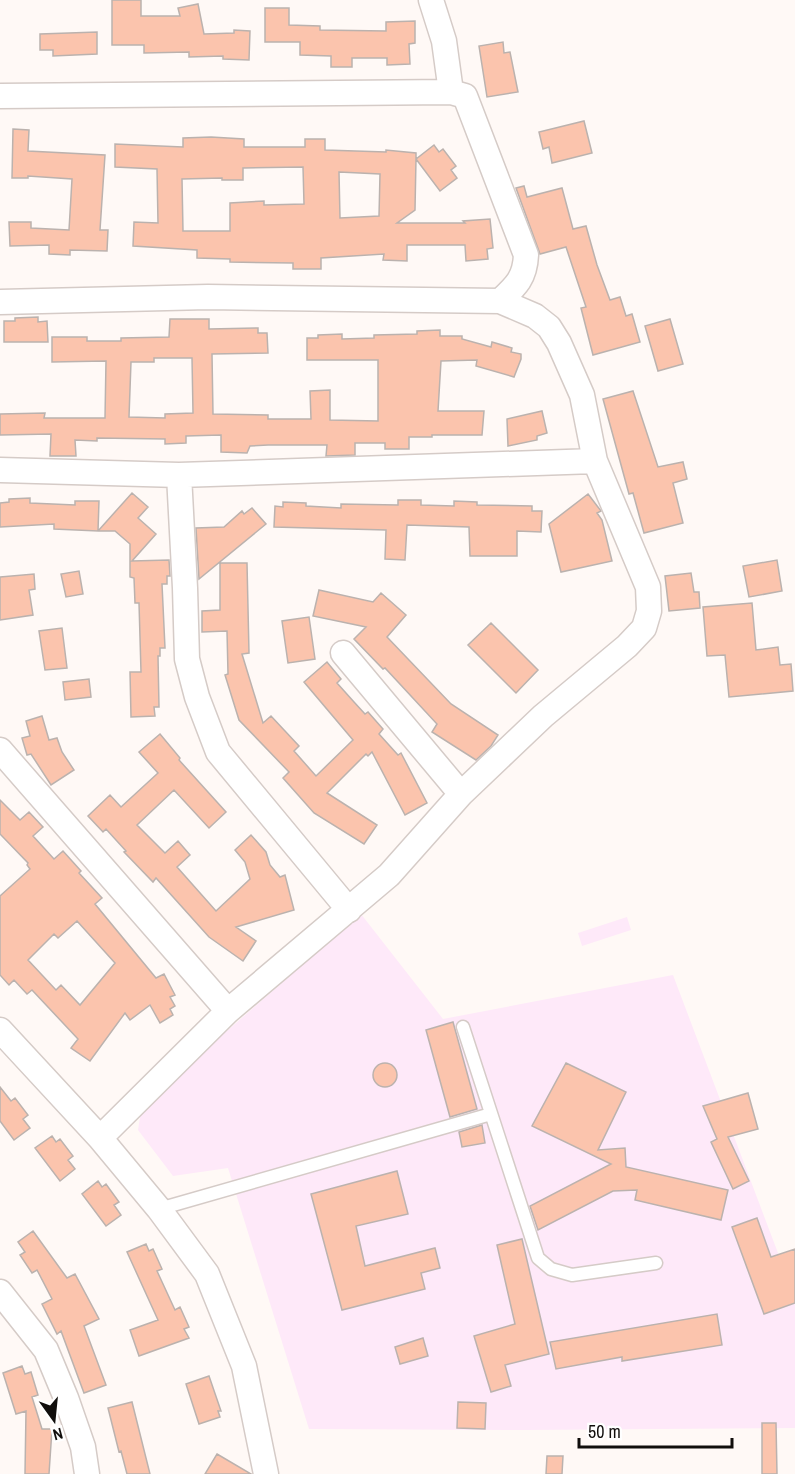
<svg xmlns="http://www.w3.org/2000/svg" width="795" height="1474" font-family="'Archivo Narrow',sans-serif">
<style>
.education{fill:#fee9f9}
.building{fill:#fbc4ad;stroke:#bbb2ae;stroke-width:1.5;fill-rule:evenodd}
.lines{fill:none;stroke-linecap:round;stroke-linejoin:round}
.lane-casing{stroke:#d5cbc7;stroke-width:15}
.street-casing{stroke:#d5cbc7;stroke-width:27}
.lane{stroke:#fff;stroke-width:12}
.street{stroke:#fff;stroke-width:24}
</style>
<rect width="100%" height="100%" fill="#fff9f6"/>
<path class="education" d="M361,914L443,1019L673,975L795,1298V1428L525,1430L309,1429L228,1168L173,1176L138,1130L142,1105Z
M627,917L631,930L582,946L578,933Z"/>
<path class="building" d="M112,0H141V16H180L178,8L198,4L204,34L234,33V30L250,31L249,60L223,59V56L189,57V52L144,53V45H112Z
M265,8H289V25L320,26V30L386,31V22L415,21V43L409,44L410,64L387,65V58H352V67H331V56L300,55V42H265Z
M97,32V54L53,56V50H40V34Z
M503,42L504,53L510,52L518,92L487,97L479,46Z
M584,121L592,153L552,163L549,147L543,149L539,132Z
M13,129L29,130L28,151L105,155L100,230H108L107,251L70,250V255L49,254V245L10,246L9,222H31V228L69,230L72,179L28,176V178H12Z
M211,137L244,139V147H305V139H325V150L386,152V150L416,153V159L434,145L439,152L443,149L456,166L451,170L457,178L440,191L416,159L415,210L397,223H465L463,221L490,219L493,248L487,249L488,259L466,261L465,245H407V261L383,260L384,254L321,258V269H293V263L230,262V259L197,258V250L133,246L134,222L158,223L157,169L115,167V144L183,147V138ZM303,167L304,204L264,205V201L230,203V231H183L182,179L222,178V180H243V168ZM339,172L380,174L379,216L340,218Z
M524,186L527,197L562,188L573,229L586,226L597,265L610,300L620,297L626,316L632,314L640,342L593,355L581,308L586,307L566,247L540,254L516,188Z
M38,317V322L47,321L48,342H4V321H15V318Z
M170,319H209V329L258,328V333H267L268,353L212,354L213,414L268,415V419H311L310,391L330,390V420L378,421V360H307V338H318V335L342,334V339L374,338V335L417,334V331L440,330V336H462V339L491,347L492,342L512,348L511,352L521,354V359L514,377L476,366L477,360L441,361L438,411H484L482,435H432V437H409V449H385V443H355V455L326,456L327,445H268L250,446L247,453L221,452V435L186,436V443L165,444V439L97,438V441L75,440L76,456H50L51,434L0,435V414L45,413L44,418H105L106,361L52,362V337H87V341H121V338L169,337ZM154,358H192L193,413L165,414V418L129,417L131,362H154Z
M670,319L683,364L658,371L645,326Z
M633,391L658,467L683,462L687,479L673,483L683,523L644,533L633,493L629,494L603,399Z
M542,411L547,433L537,436V440L508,446L507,419Z
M132,493L148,507L138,518L156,534L132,561L169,560L170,576H167V584H162L165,648H160V656H158L159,707H154L155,716L131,717L130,672H141L139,603H135L134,578L130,577V544L115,531H98Z
M588,494L601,511L597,513L602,520L612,561L561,572L549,524Z
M30,498V503L75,505V501H99L98,531L54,529V524L0,527V503L9,502V499Z
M398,500H421V505L454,506V501L477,502V505L532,506V511H542L541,532L517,531V556H470L469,527L407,525L405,560L385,559L386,530L274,527L275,506L283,507V502L306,503V506L341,508V504L398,505Z
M252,508L266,524L199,579L196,528L224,527L242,511L244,514Z
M777,560L782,591L749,597L743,566Z
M220,563H247L249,653L242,654L263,723L271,716L299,746L294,751L316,776L353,740L304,682L327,662L341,679L337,683L354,702L365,714L368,712L383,729L379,734L398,755L401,753L427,803L405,815L372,752L368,756L366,754L327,793L377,825L364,844L314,813L283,778L289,772L239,720L225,675L228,674L227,631L202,632V611L220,610Z
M79,571L83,594L66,597L61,574Z
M691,573L694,592H699L700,608L669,611L665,576Z
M34,574L35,589L29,590L33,615L0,620V577Z
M319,590L373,602L381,593L406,615L387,637L451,704L498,735L491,746L476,760L432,732L437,724L385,668L383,669L354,639L366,627L313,616Z
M752,603L756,650L778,647L780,665L791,664L793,691L729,697L725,655L707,656L703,607Z
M309,617L315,659L288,663L282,621Z
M491,623L538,670L516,693L468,645Z
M62,628L67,668L45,670L39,631Z
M89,679L91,697L65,700L63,682Z
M42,716L49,740L57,738L62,752L74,770L51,785L31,754L27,755L22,738L30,736L26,721Z
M160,734L180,758L179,760L226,812L209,828L174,790L137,825L165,853L178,841L190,855L177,867L216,911L250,879L245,862L235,850L251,835L266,852L270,865L280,877L285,875L294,910L236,927L256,941L243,961L209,937L156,878L153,882L124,852L126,851L106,829L103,832L88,816L110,795L121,807L158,773L139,752Z
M0,800L20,820L29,812L43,827L33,836L54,859L63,851L81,871L79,873L102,898L95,904L156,978L164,974L175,995L170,997L175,1006L170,1009L173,1015L160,1023L150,1005L130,1020L125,1013L90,1061L71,1048L78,1039L32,990L27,994L14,980L9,985L0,975V896L30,869L27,865L28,863L0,834ZM77,921L115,963L80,1005L61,985L56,990L28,960L54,934L58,938Z
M453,1022L477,1109L450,1117L426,1030Z
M373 1075a12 12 0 1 1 24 0a12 12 0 1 1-24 0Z
M566,1063L626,1092L598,1150L625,1148L626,1167L728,1190L721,1220L635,1200L637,1190L613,1191L538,1230L530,1206L611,1164L532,1126Z
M0,1087L11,1101L15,1098L28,1115L23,1119L30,1128L14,1140L0,1121Z
M748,1093L758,1129L728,1137L749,1181L733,1189L711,1142L717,1139L703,1106Z
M482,1125L485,1143L462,1147L459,1132Z
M52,1136L56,1142L60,1139L73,1156L68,1160L75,1169L60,1181L35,1148Z
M397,1171L408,1214L356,1226L365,1266L435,1248L440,1268L421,1273L425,1289L342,1310L311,1194Z
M98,1181L102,1187L106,1184L119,1202L114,1205L121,1215L106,1226L82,1194Z
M757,1218L771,1257L795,1249V1303L764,1314L732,1227Z
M33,1231L67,1278L75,1274L99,1319L84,1326L106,1385L84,1393L61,1331L57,1334L42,1304L52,1299L37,1270L32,1273L20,1255L25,1252L18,1242Z
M522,1239L549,1354L505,1365L511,1386L491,1392L474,1336L515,1324L497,1245Z
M146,1244L149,1251L153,1249L162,1269L157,1271L175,1310L180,1307L189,1327L184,1329L189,1338L139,1356L130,1330L158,1320L127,1252Z
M717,1314L722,1345L622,1361V1357L556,1369L550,1342Z
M423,1338L428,1356L400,1364L395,1347Z
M22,1366L25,1374L31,1372L38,1395L32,1397L42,1429H52L49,1474H25L26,1411L16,1414L3,1373Z
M209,1376L221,1411H218L220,1417L199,1424L186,1384Z
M132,1402L150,1474H127L121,1451L119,1452L108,1408Z
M458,1402L486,1403L485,1429L457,1428Z
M762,1423H776L777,1474H762Z
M217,1454L251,1474H205Z
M547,1456H563L562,1474H546Z"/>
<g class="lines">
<g class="lane-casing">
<path id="lane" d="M463,1027L538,1258L551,1269L572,1275L656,1263
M159,1209L491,1114"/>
</g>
<g class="street-casing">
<path id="street" d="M431,0L444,41L451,92
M0,96L451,92L465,96L526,255C525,278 516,286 500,301
M0,302L208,297L500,301L535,316L549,327L559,343L582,395L595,461L648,587L649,611L644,628L627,646L543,716L461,794
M0,470L179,475L595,461
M179,475L185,588L187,659L197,697L218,752L349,910
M0,750L228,1011
M0,1030L100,1138L159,1209L207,1274L244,1366L266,1474
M100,1138L228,1011L389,875L461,794L343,653
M0,1292L46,1350L66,1398L83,1447L87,1474"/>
</g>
<use href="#lane" class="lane"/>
<use href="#street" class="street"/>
</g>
<g transform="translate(54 1420) rotate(165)" stroke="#ffffff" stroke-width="4.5" paint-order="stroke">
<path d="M0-4.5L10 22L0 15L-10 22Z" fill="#110e0c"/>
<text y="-9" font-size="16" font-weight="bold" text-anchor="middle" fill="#110e0c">N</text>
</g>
<path d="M579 1438v9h153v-9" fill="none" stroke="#110e0c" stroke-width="3"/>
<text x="588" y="1438" font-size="18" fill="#110e0c" stroke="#ffffff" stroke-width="4.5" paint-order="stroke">50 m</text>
</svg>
